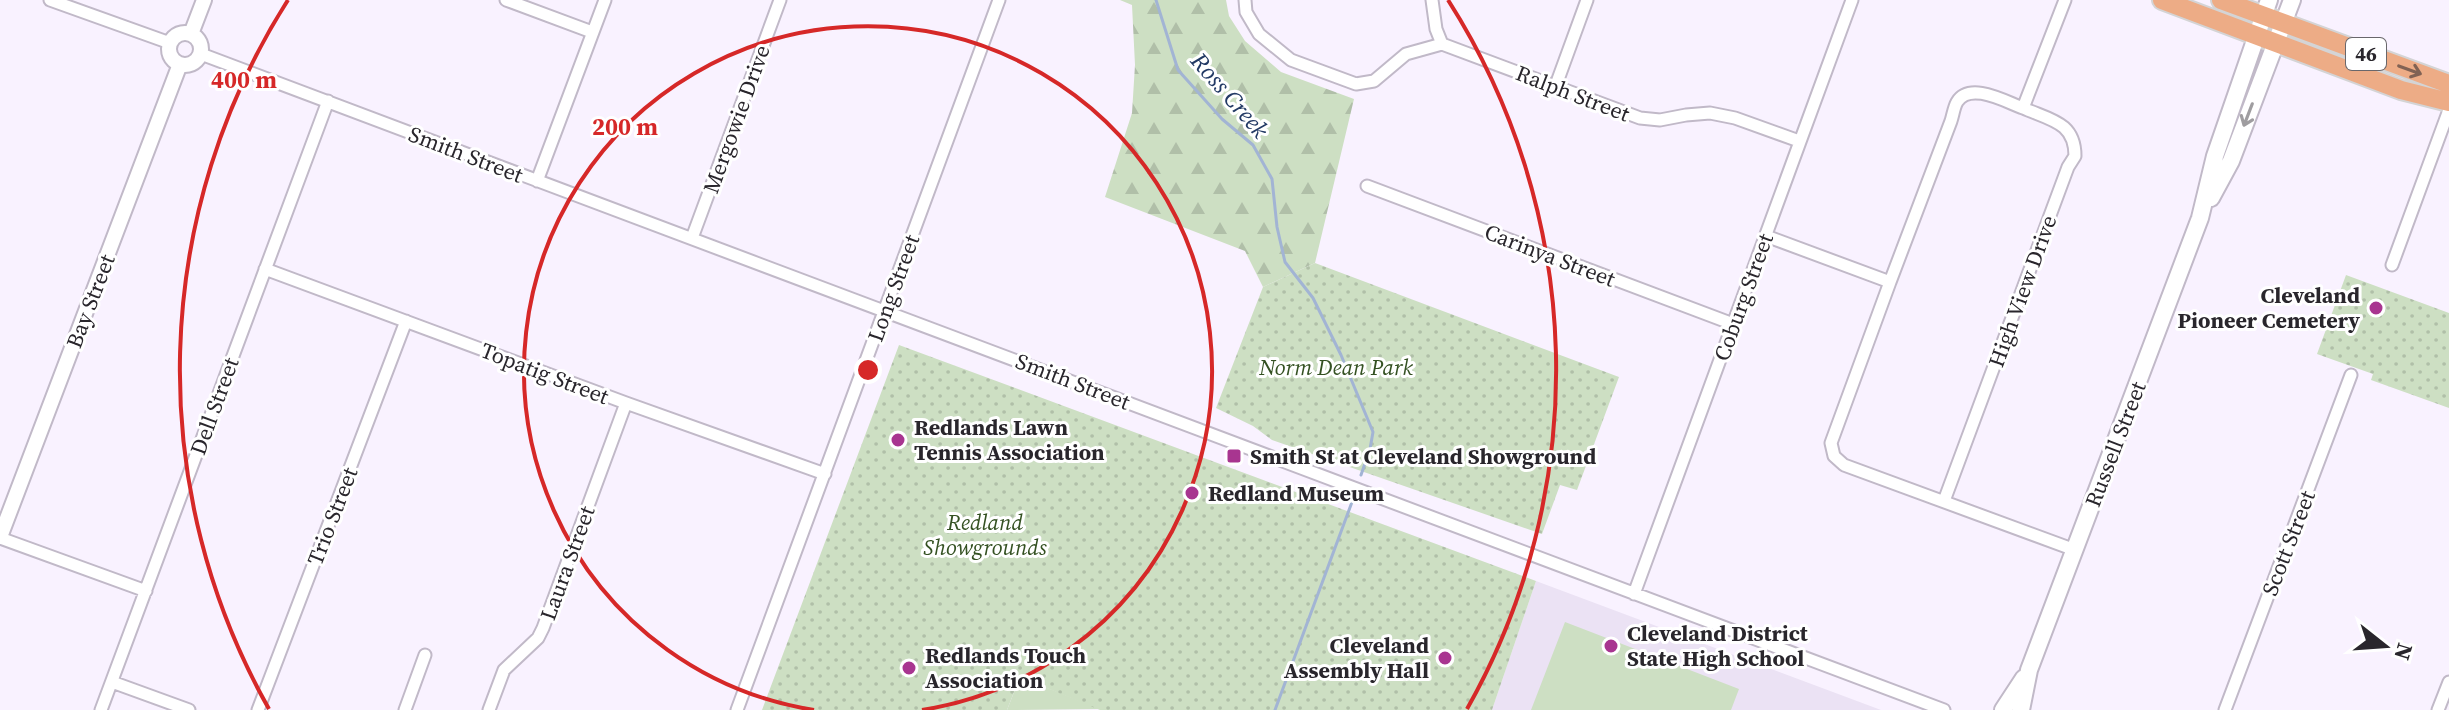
<svg xmlns="http://www.w3.org/2000/svg" width="2449" height="710" font-family="'Source Serif 4',serif">
<style>
.built{fill:#ebe2f4}
.grass{fill:#cddfc3}
.forest{fill:url(#forest-firs)}
.park{fill:url(#park-dots)}
.lines{fill:none;stroke-linecap:round;stroke-linejoin:round}
.stream{stroke:#a2b4d4;stroke-width:3}
.minor-casing{stroke:#c1b9c8;stroke-width:15}
.tertiary-casing{stroke:#c1b9c8;stroke-width:18}
.secondary-casing{stroke:#c1b9c8;stroke-width:20}
.primary-casing{stroke:#d4d4d5;stroke-width:22}
.minor{stroke:#fff;stroke-width:11}
.tertiary{stroke:#fff;stroke-width:14}
.secondary{stroke:#fff;stroke-width:16}
.primary{stroke:#edac86;stroke-width:18}
.oneway{stroke:#816254}
.oneway2{stroke:#9f9da0}
.ring{fill:none;stroke:#d62828;stroke-width:4}
.poi-dot{fill:#a83590;stroke:#fff;stroke-width:3}
.labels{text-anchor:middle;dominant-baseline:central;stroke-width:6;stroke-linejoin:round;paint-order:stroke}
.shield{fill:#fff;stroke:#69676b;stroke-width:2}
.shield-label{font-size:20px;font-weight:bold;fill:#29262c}
.street-label{font-size:22px;fill:#29262c;stroke:#fff}
.poi-label{font-size:22px;font-weight:bold;fill:#29262c;stroke:#fff;text-anchor:start}
.park-label{font-size:22px;font-style:italic;fill:#345122;stroke:#fff}
.water-label{font-size:24px;font-style:italic;fill:#223964;stroke:#fff}
.centre{fill:#d62828;stroke:#fff;stroke-width:4}
.ring-label{font-size:24px;text-anchor:middle;font-weight:bold;fill:#d62828;stroke:#fff;stroke-width:6;stroke-linejoin:round;paint-order:stroke}
</style>
<defs>
<pattern id="forest-firs" width="22" height="20" patternUnits="userSpaceOnUse" patternTransform="scale(2)"><rect width="22" height="20" fill="#cddfc3"/><path d="M5 1l3.5 6h-7zM16 11l3.5 6h-7z" fill="#b0bfa8"/></pattern>
<pattern id="park-dots" width="8" height="8" patternUnits="userSpaceOnUse" patternTransform="scale(2)"><rect width="8" height="8" fill="#cddfc3"/><path d="M2 2h.1M6 6h.1" fill="none" stroke="#b0bfa8" stroke-width="1.8" stroke-linecap="round"/></pattern>
</defs>
<rect width="100%" height="100%" fill="#f9f2ff"/>
<path class="built" d="M1536,581L1881,710H1492Z"/>
<path class="grass" d="M1565,622L1739,689L1731,710H1531Z
M1020,677L1100,709L1007,710Z"/>
<path class="forest" d="M1120,0H1226L1229,16L1245,41L1281,72L1354,99L1315,263L1263,287L1245,251L1105,197L1132,113L1135,65L1132,5Z"/>
<path class="park" d="M1315,263L1619,377L1577,490L1560,485L1542,534L1272,440L1253,426L1216,408L1263,287Z
M2346,275L2449,313V408L2371,380L2373,374L2317,354Z
M899,345L1536,581L1492,710H1100L1020,677L1007,710H762Z"/>
<g class="lines">
<path class="stream" d="M1156,0L1178,70L1222,119L1253,145L1272,179L1277,227L1285,262L1313,298L1341,355L1373,432L1370,449L1361,475
M1275,710L1352,502"/>
<g class="minor-casing">
<path id="minor" d="M50,0L170,43
M506,0L592,32
M1245,0L1246,12L1259,34L1291,60L1356,84L1374,81L1406,54L1442,44
M1432,0L1436,29L1442,44
M1442,44L1640,118L1660,120L1686,115L1710,113L1735,118L1799,141
M201,54L1944,710
M1556,85L1587,0
M537,181L605,0
M1367,186L1733,324
M1766,236L1890,282L1831,443L1834,456L1844,465L2075,550
M692,238L780,0
M2392,265L2449,110
M265,269L626,403L825,474
M1890,282L1951,121C1953,115 1954,107 1957,102C1970,81 2006,102 2023,108
M1944,501L2068,167L2075,156C2075,122 2050,120 2023,108L2065,0
M0,538L146,591
M1634,594L1852,0
M112,682L189,710
M101,710L328,101
M258,710L406,321
M405,710L425,655
M489,710L504,670L538,638L543,628L626,403
M737,710L999,0
M2225,710L2351,375
M2438,710L2449,682"/>
</g>
<g class="tertiary-casing">
<path id="tertiary" d="M169 49a16 16 0 1 1 32 0a16 16 0 1 1-32 0Z
M191,34L204,0
M0,537L180,64"/>
</g>
<g class="secondary-casing">
<path id="secondary" d="M2211,198L2231,161L2292,0
M2003,710L2024,678
M2021,710L2029,670L2200,218L2215,156L2269,0"/>
</g>
<g class="primary-casing">
<path id="primary" d="M2162,0L2401,90L2449,102
M2221,0L2449,84"/>
</g>
<use href="#minor" class="minor"/>
<use href="#tertiary" class="tertiary"/>
<use href="#secondary" class="secondary"/>
<use href="#primary" class="primary"/>
</g>
<defs><path id="oneway-shaft" d="M-6 0H5M1.5-3L5.5 0L1.5 3" fill="none" stroke-width="1.6" stroke-linecap="round" stroke-linejoin="round" transform="scale(2)"/></defs>
<use class="oneway" href="#oneway-shaft" transform="translate(2410 70) rotate(20)"/>
<use class="oneway2" href="#oneway-shaft" transform="translate(2248 115) rotate(111)"/>
<g class="ring">
<path d="M814 710A344 344 0 1 1 922 710"/>
<path d="M269 709A688 688 0 0 1 288 0M1448 0A688 688 0 0 1 1467 709"/>
</g>
<g class="poi-dot">
<circle cx="2376" cy="308" r="8"/>
<circle cx="898" cy="440" r="8"/>
<rect x="1226" y="448" width="16" height="16" rx="4"/>
<circle cx="1192" cy="493" r="8"/>
<circle cx="1611" cy="646" r="8"/>
<circle cx="1445" cy="658" r="8"/>
<circle cx="909" cy="668" r="8"/>
</g>
<g class="labels">
<rect class="shield" x="2346" y="38" width="40" height="32" rx="6"/>
<g class="shield-label">
<text x="2366" y="54">46</text>
</g>
<g class="street-label">
<text transform="translate(1573 93) rotate(21)">Ralph Street</text>
<text transform="translate(736 119) rotate(-70)">Mergowie Drive</text>
<text transform="translate(466 154) rotate(21)">Smith Street</text>
<text transform="translate(1550 255) rotate(21)">Carinya Street</text>
<text transform="translate(893 288) rotate(-70)">Long Street</text>
<text transform="translate(2022 291) rotate(-70)">High View Drive</text>
<text transform="translate(1743 297) rotate(-70)">Coburg Street</text>
<text transform="translate(90 301) rotate(-69)">Bay Street</text>
<text transform="translate(545 373) rotate(21)">Topatig Street</text>
<text transform="translate(1073 381) rotate(21)">Smith Street</text>
<text transform="translate(214 406) rotate(-70)">Dell Street</text>
<text transform="translate(2115 444) rotate(-69)">Russell Street</text>
<text transform="translate(332 516) rotate(-69)">Trio Street</text>
<text transform="translate(2288 543) rotate(-69)">Scott Street</text>
<text transform="translate(567 563) rotate(-70)">Laura Street</text>
</g>
<g class="poi-label">
<text x="2360" y="295" text-anchor="end">Cleveland<tspan x="2360" dy="25">Pioneer Cemetery</tspan></text>
<text x="914" y="427">Redlands Lawn<tspan x="914" dy="25">Tennis Association</tspan></text>
<text x="1250" y="456">Smith St at Cleveland Showground</text>
<text x="1208" y="493">Redland Museum</text>
<text x="1627" y="633">Cleveland District<tspan x="1627" dy="25">State High School</tspan></text>
<text x="1429" y="645" text-anchor="end">Cleveland<tspan x="1429" dy="25">Assembly Hall</tspan></text>
<text x="925" y="655">Redlands Touch<tspan x="925" dy="25">Association</tspan></text>
</g>
<g class="park-label">
<text x="1336" y="367">Norm Dean Park</text>
<text x="985" y="522">Redland<tspan x="985" dy="25">Showgrounds</tspan></text>
</g>
<g class="water-label">
<text transform="translate(1230 95) rotate(49)">Ross Creek</text>
</g>
</g>
<circle cx="868" cy="370" r="12" class="centre"/>
<g class="ring-label">
<text x="244" y="88">400 m</text>
<text x="625" y="135">200 m</text>
</g>
<g transform="translate(2385 646) rotate(107)" stroke="#ffffff" stroke-width="6" paint-order="stroke">
<path d="M0-6L14 30L0 20L-14 30Z" fill="#29262c"/>
<text y="-12" font-size="22" font-weight="bold" text-anchor="middle" fill="#29262c">N</text>
</g>
</svg>
